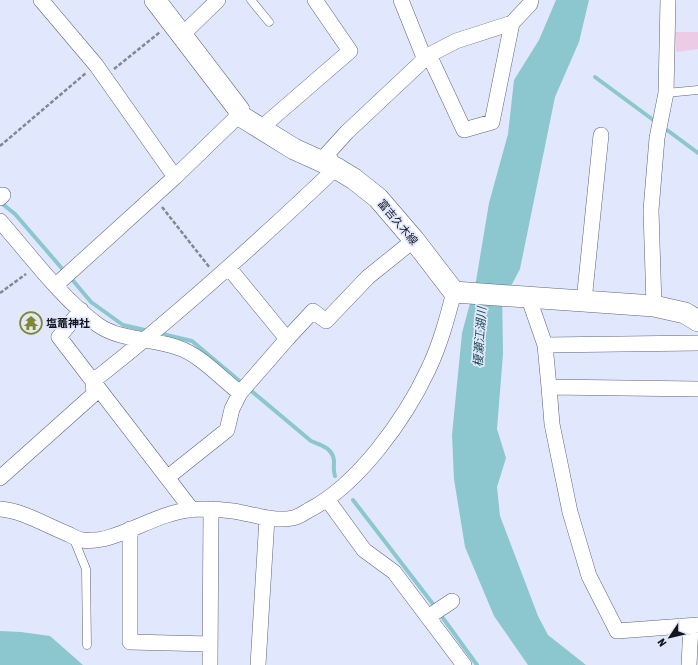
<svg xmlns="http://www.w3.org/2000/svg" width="698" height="665" font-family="'Asap Condensed','Noto Sans JP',sans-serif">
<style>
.green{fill:#ebcbe5}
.water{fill:#8cc7cf}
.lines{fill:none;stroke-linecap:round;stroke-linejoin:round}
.stream{stroke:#8cc7cf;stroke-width:4}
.lane-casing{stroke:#5c6479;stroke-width:9}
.street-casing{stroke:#5c6479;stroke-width:16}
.secondary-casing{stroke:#5c6479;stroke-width:22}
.path{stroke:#828796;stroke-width:2.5;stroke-dasharray:4 2;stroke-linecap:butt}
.lane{stroke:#fff;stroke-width:8}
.street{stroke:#fff;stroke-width:15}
.secondary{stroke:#fff;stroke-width:21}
.labels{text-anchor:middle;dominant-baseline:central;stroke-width:3.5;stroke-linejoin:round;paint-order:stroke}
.street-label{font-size:11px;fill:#12151d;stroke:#e1e8fd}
.poi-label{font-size:11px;font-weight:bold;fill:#12151d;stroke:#e1e8fd;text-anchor:start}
.water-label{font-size:12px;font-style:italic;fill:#22545b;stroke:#e1e8fd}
</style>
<rect width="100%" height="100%" fill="#e1e8fd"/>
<path class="green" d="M674,32H698V49L676,52Z"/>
<path class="water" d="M556,0H589L579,42L555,97L520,269L510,288L502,289L503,354L497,429L506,458L497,487L500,516L538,616L548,635L586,665H528L494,616L465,547L454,479L452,435L462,333L476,281L489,203L508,134L514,80L539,40Z
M0,631L21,632L50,636L83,665H0Z"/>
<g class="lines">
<path class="stream" d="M595,77L656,122
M663,127L698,153
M0,202L15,214L65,272
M70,277L91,302L123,325L149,331
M158,333L192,341L311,441C321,445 333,448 334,461C334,467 333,470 335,476
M353,500L436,608
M440,614L477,665"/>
<g class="lane-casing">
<path id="lane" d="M251,0L269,22
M666,93L698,90
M73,537L86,569L87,645"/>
</g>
<g class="street-casing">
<path id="street" d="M41,0L96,65L175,177
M401,0L425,60
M182,35L218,0
M429,55L464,130L492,122L512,23
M261,128L350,51L315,0
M0,198L3,195
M0,221C29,254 62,299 98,325C121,341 153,338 179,348C200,355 222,379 240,393
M56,285L175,177L239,115
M529,299L545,345L549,387L698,389
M584,301L601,135
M654,306L651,210L657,138L666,93L668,0
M81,310L59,337L192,510
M287,339L313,311L326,321L368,277L414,240
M545,345L698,343
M549,387L552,424L570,512L589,576L617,631L698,625
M168,477L227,430L232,409L240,393L287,339L229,268
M0,478L94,394L93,381C178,315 258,242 336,168L327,154L347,132L429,55L456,41L512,23L530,4L531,0
M327,499L364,550L394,572L464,665
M0,509C24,511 45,525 68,534C72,536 77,539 82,540C113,545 153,514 188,510C203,508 218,509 233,511C253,514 272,522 293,518C298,517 304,513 309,510C358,485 405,419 428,370C440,345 447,319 454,292
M130,529V642L210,644
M428,617L452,601
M210,665L211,509
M258,665L267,518
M689,665L691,626"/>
</g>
<g class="secondary-casing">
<path id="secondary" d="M155,0L239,110V115L294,149L336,168L354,179L378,198L414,240L454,292L654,306L685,313L698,321"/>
</g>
<path class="path" d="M114,69L160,32
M0,146L86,73
M162,207L210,268
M0,293L26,274"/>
<use href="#lane" class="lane"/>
<use href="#street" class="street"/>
<use href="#secondary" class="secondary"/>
</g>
<defs>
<g id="temple-ring" transform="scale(1.15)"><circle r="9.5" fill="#e1e8fd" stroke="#808632" stroke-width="1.5"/><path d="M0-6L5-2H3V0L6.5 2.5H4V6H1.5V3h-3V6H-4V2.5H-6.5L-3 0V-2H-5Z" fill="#808632"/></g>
</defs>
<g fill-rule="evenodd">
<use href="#temple-ring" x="31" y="323"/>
</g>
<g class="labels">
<g class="street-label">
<text transform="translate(398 222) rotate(50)">富吉久木線</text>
</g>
<g class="poi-label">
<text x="46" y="323">塩竈神社</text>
</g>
<g class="water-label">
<text transform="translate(480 337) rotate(-86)">榎瀬江湖川</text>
</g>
</g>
<g transform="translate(670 637) rotate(235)" stroke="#e1e8fd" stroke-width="3" paint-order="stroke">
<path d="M0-3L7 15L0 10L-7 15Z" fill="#12151d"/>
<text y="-6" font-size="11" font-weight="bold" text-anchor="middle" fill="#12151d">N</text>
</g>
</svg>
